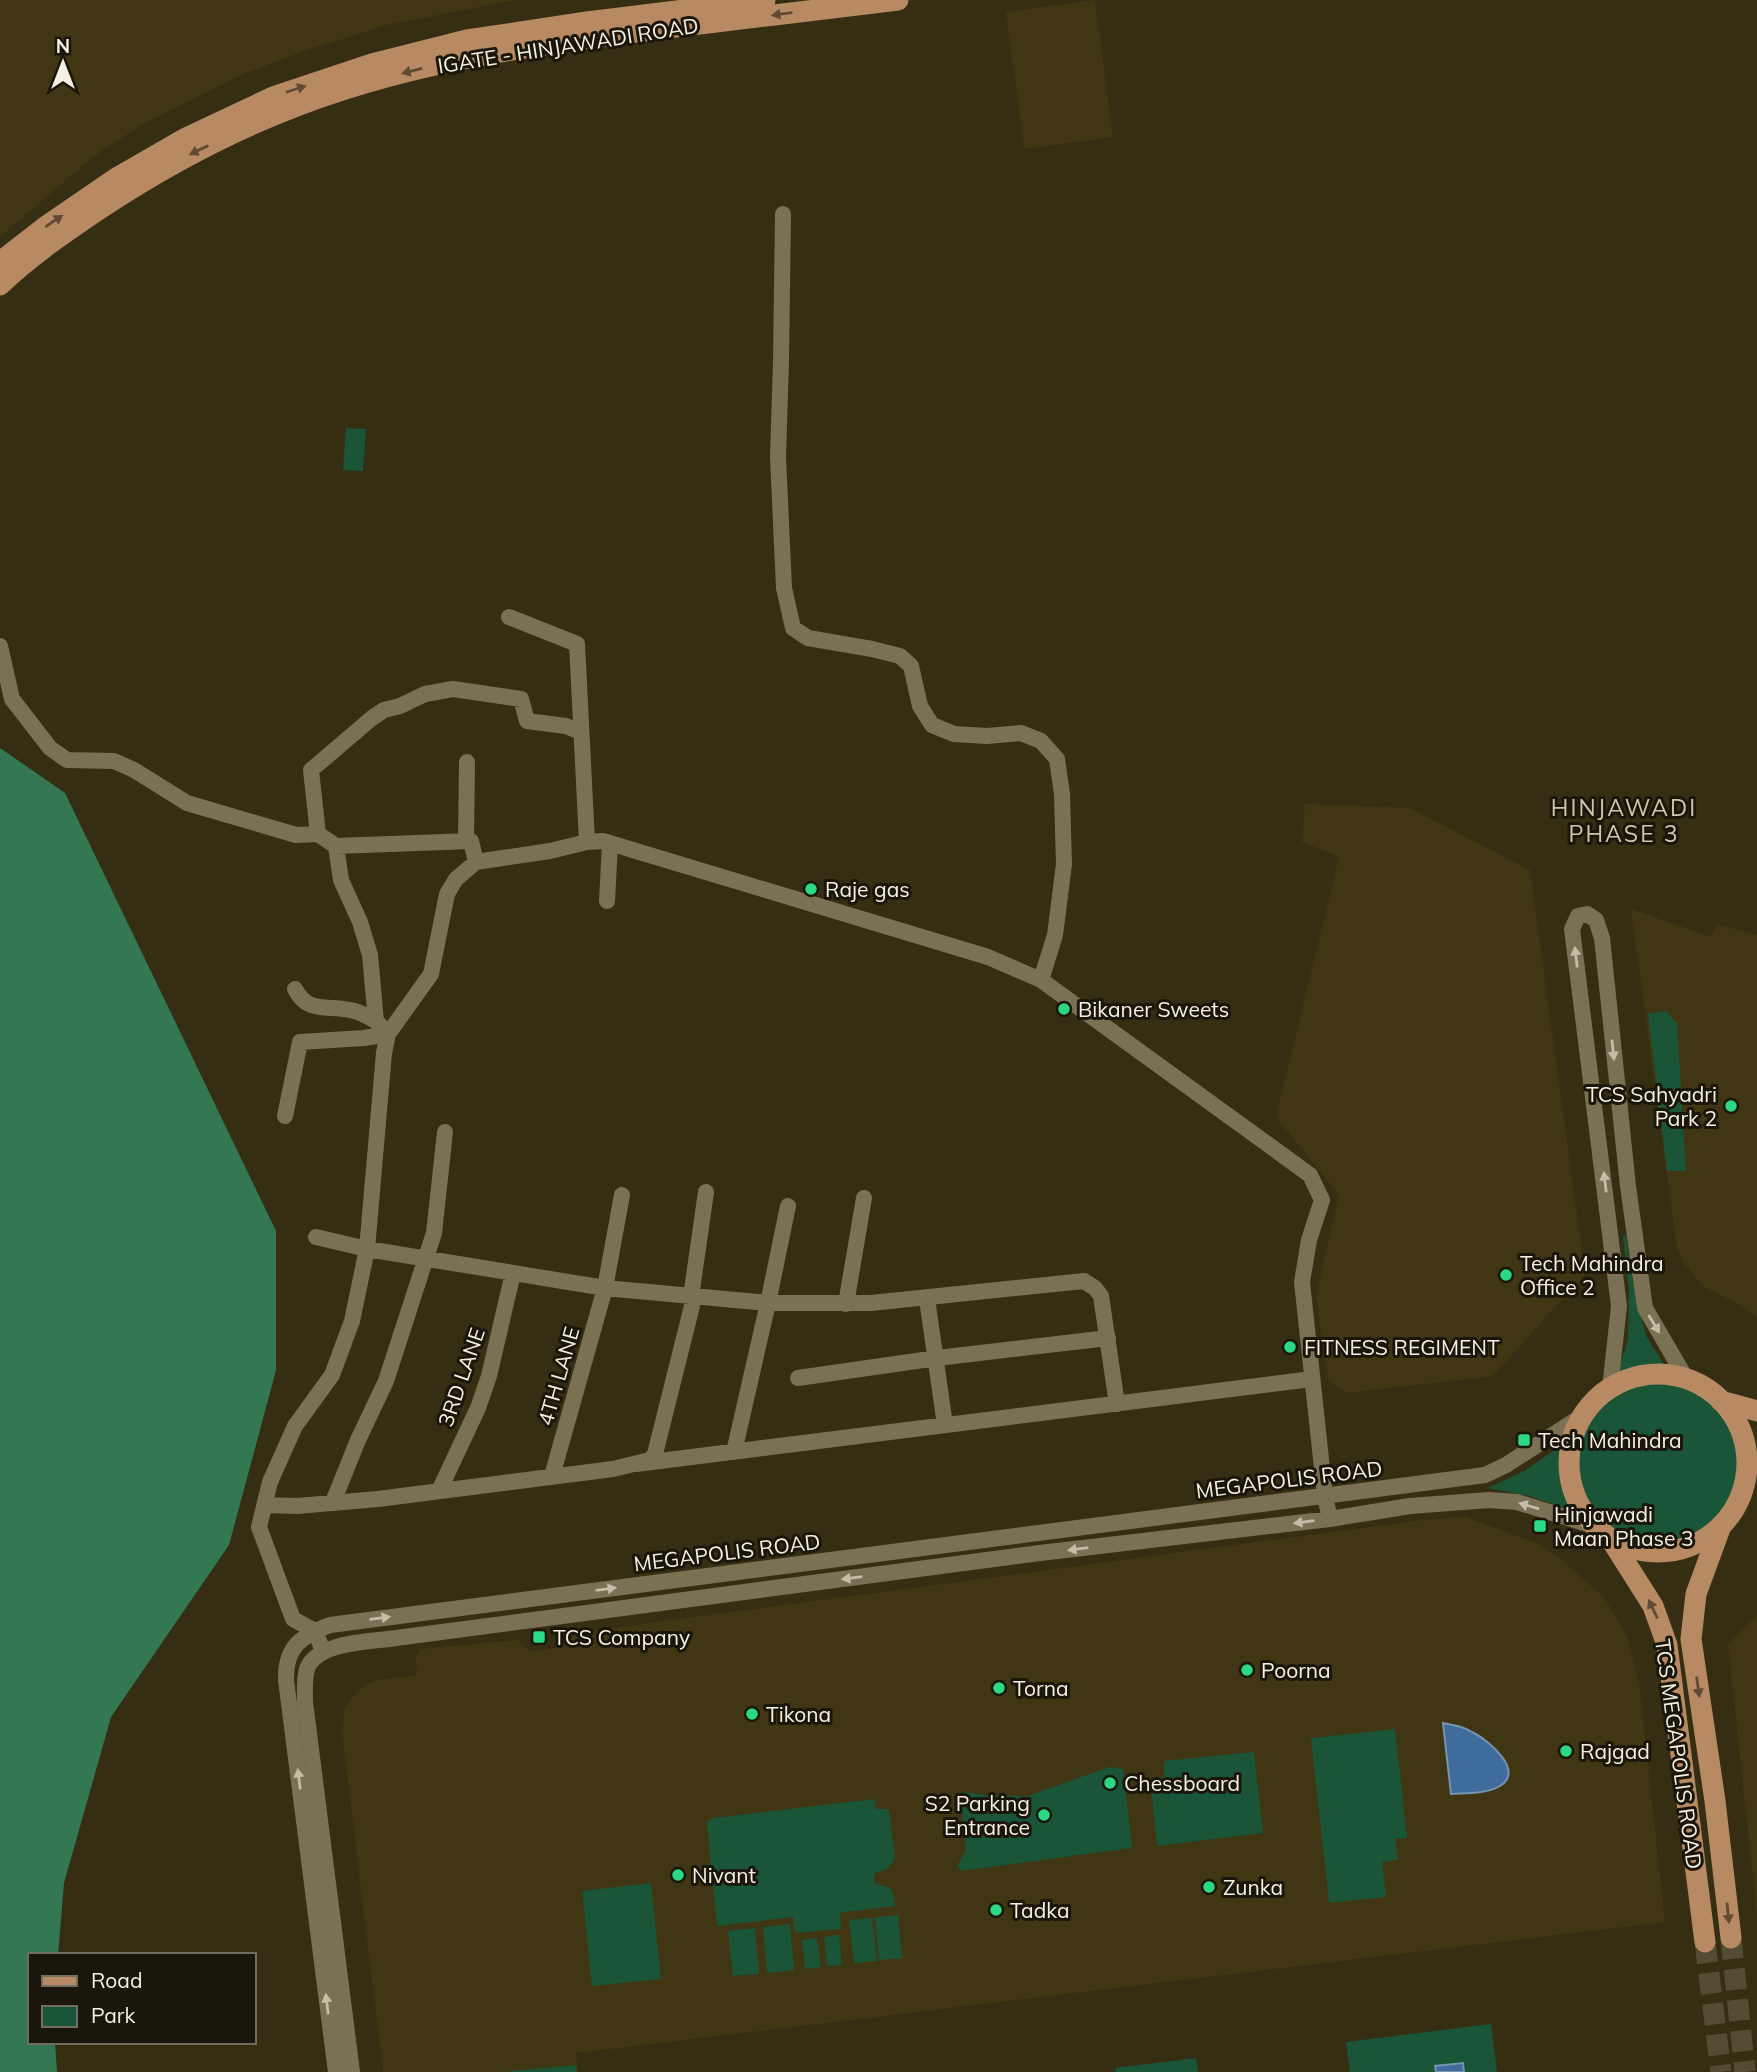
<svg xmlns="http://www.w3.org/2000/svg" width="1757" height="2072" font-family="Mulish,sans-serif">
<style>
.built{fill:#413613}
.green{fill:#1a5537}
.forest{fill:#337853}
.water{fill:#3f6c9c;stroke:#7694b0;stroke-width:2}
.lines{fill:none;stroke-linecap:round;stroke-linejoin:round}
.major-tunnel{stroke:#534b32;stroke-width:21;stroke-dasharray:21 10;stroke-linecap:butt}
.minor{stroke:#7a7053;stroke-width:16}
.major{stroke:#b88a63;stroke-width:21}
.oneway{fill:#614a33}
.oneway2{fill:#c4bda8}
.poi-dot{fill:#2bd884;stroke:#1a160b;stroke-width:2.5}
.labels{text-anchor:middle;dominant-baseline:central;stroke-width:6;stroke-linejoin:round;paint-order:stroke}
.street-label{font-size:21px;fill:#f5f0e0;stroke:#1a160b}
.poi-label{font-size:21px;fill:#f5f0e0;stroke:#1a160b;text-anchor:start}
.neighbourhood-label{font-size:23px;letter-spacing:2px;fill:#d0c6a7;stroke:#1a160b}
</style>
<rect width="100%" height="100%" fill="#362e13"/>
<path class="built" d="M0,0H515L387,25L304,51L241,75L143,124L94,156L0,237Z
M1095,0L1113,137L1024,149L1006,12Z
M1305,804L1410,808L1530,870L1585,1274L1493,1376L1347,1393L1328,1379L1316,1295L1339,1195L1276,1117L1339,857L1302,842Z
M1631,909L1711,937L1716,924L1757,935V1317L1741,1305L1704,1287L1684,1263L1677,1248Z
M1466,1517L1541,1545L1558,1557L1604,1597L1628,1638L1639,1682L1665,1922L576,2053L578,2072H383L342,1731L345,1707L360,1689L373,1681L417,1675L416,1656L421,1649L518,1640L529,1651L565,1647L575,1633L1423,1520Z
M1757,1615V1914L1728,1645Z"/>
<path class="green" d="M346,428L366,429L363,471L343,470Z
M1666,1011L1677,1023L1686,1171H1667L1648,1014Z
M1626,1235L1634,1289L1646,1336L1665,1366L1642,1368L1617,1374L1628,1340L1629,1290L1623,1236Z
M1578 1463a80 80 0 1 1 160 0a80 80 0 1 1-160 0Z
M1563,1444L1562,1479L1571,1510L1529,1496L1488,1488L1526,1470Z
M1395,1729L1407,1838L1395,1839L1398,1860L1382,1862L1386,1897L1329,1903L1311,1738Z
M1254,1752L1263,1833L1157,1846L1151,1788L1156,1781L1164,1777V1761Z
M1109,1767L1123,1769L1132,1848L961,1871L957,1866L966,1851L960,1795L964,1792L991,1796H1028Z
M874,1799L876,1809H889L895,1859L888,1868L874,1874V1883C892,1891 892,1881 895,1906L840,1913L841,1929L795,1933L793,1917L717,1926L707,1822L713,1818Z
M651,1883L661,1979L592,1986L582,1891Z
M898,1915L902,1958L879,1960L875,1917Z
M872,1918L877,1961L854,1963L849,1920Z
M790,1924L794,1970L767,1973L763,1927Z
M755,1928L759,1974L733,1976L728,1931Z
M839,1935L842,1965L827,1966L824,1937Z
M817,1938L821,1967L805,1969L802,1940Z
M1491,2024L1497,2072H1350L1346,2042Z
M1196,2058L1198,2072H1116L1115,2068Z
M576,2065L577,2072H504Z"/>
<path class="forest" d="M0,748L65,793L276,1231V1370L229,1545L111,1717L64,1883L58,1955H30V2042H55L57,2072H0Z"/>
<path class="water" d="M1443,1723C1454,1725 1465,1727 1474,1733C1489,1741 1525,1771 1500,1786C1487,1794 1465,1793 1451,1794Z
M1463,2063L1464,2072H1436L1435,2066Z"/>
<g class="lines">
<path class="major-tunnel" d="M1731,1938L1745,2072
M1705,1942L1721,2072"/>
<path class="minor" d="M783,214L781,362L778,457L784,588L793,628L808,638L872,649L900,656L911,666L920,706L932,725L954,734L987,736L1021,733L1041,741L1057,759L1062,794L1064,864L1055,935L1041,980
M509,617L577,644L587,842
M0,646L12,699L50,748L67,760L114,761L134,770L187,803L296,835L318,834L336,846L341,880L360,922L370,955L376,1021L388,1034
M318,834L311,770L372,718L384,710L400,706L425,694L453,689L521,699L527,721L566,726L580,732
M466,841L467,762
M336,846L471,841L476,862
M607,901L610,844
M295,989C308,1014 326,1005 350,1010C359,1011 368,1017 376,1021
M285,1116L300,1042L364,1038L388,1034
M316,1237L367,1249L605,1288L768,1303L788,1206
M927,1299L945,1425
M846,1304L864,1198
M798,1378L937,1358L1108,1338
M1610,1388L1619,1306L1572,929L1578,916L1587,914L1596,920L1602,938L1628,1186L1645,1308L1687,1380
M734,1452L768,1303H871L1084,1281L1095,1288L1101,1296L1117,1404
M636,1464L1312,1379
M552,1476L605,1288L622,1195
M439,1491L478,1408L489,1376L513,1273
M333,1502L358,1440L386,1381L434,1233L445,1132
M265,1505L297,1506L378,1499L613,1469L650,1460L655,1454L692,1306L691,1297L706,1192
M323,1651L315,1631L293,1619L259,1527L270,1482L295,1426L332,1375L352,1321L367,1249L384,1053L388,1034L431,974L447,894L456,879L476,862L550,851L587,842L603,841L988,957L1041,980L1310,1175L1322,1200L1309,1240L1302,1282L1325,1496L1330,1519
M336,2072L286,1680C285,1647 301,1636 330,1625L1485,1475L1506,1465L1582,1416
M352,2072L305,1702C305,1691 304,1679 307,1669C317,1641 372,1642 396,1638L1040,1553L1330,1519L1410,1506L1489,1500L1517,1502L1594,1526"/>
<path class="major" d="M0,262L45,227L118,177L184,139L273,97L372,64L467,40L587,22L765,0
M0,285C31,255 66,232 101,208C157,171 217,138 279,113C397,64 525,46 651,30C733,20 816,10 898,0
M1569 1463a89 89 0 1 1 178 0a89 89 0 1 1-178 0Z
M1721,1401L1757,1411
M1721,1526L1696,1594L1691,1639L1715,1801L1731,1938
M1610,1538L1653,1606L1667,1645L1705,1942"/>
</g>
<defs><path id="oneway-solid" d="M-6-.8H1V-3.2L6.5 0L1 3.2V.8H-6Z" transform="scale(1.75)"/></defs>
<g class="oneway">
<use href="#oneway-solid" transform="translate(782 14) rotate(173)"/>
<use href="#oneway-solid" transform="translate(412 71) rotate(166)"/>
<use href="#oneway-solid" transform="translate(296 89) rotate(-18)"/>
<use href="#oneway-solid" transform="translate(199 150) rotate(154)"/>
<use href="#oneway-solid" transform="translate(54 221) rotate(-34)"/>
<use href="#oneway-solid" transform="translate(1653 1609) rotate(-115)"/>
<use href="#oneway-solid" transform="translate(1698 1687) rotate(82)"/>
<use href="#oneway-solid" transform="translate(1728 1913) rotate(84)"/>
</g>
<g class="oneway2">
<use href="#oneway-solid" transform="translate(1576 957) rotate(-97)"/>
<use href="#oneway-solid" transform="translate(1613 1050) rotate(84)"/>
<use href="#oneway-solid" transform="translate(1605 1182) rotate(-97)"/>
<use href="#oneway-solid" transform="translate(1654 1324) rotate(59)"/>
<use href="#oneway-solid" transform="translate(1529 1506) rotate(-164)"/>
<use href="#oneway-solid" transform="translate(1304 1522) rotate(173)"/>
<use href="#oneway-solid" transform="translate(1078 1549) rotate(173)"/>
<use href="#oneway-solid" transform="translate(852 1578) rotate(173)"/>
<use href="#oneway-solid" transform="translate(606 1589) rotate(-7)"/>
<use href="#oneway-solid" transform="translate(380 1618) rotate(-7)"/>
<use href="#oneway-solid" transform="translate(299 1779) rotate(-97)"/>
<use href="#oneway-solid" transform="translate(327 2004) rotate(-97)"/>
</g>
<g class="poi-dot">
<circle cx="811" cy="889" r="7"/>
<circle cx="1064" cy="1009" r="7"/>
<circle cx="1731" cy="1106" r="7"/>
<circle cx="1506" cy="1275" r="7"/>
<circle cx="1290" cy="1347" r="7"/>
<rect x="1517" y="1433" width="14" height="14" rx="3.5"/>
<rect x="1533" y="1519" width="14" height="14" rx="3.5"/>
<rect x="532" y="1630" width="14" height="14" rx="3.5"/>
<circle cx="1247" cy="1670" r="7"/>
<circle cx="999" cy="1688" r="7"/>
<circle cx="752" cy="1714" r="7"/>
<circle cx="1566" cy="1751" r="7"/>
<circle cx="1110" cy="1783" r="7"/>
<circle cx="1044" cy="1815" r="7"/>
<circle cx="678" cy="1875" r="7"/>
<circle cx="1209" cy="1887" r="7"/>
<circle cx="996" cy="1910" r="7"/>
</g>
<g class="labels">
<g class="street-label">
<text transform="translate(568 45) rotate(-9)">IGATE - HINJAWADI ROAD</text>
<text transform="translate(558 1376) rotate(-74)">4TH LANE</text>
<text transform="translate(461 1377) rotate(-71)">3RD LANE</text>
<text transform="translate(1289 1479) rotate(-7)">MEGAPOLIS ROAD</text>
<text transform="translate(727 1552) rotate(-7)">MEGAPOLIS ROAD</text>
<text transform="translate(1679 1754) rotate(82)">TCS MEGAPOLIS ROAD</text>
</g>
<g class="poi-label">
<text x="825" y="889">Raje gas</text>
<text x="1078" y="1009">Bikaner Sweets</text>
<text x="1717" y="1094" text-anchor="end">TCS Sahyadri<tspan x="1717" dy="24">Park 2</tspan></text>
<text x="1520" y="1263">Tech Mahindra<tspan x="1520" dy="24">Office 2</tspan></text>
<text x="1304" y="1347">FITNESS REGIMENT</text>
<text x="1538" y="1440">Tech Mahindra</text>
<text x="1554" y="1514">Hinjawadi<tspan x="1554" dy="24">Maan Phase 3</tspan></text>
<text x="553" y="1637">TCS Company</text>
<text x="1261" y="1670">Poorna</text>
<text x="1013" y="1688">Torna</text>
<text x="766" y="1714">Tikona</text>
<text x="1580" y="1751">Rajgad</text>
<text x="1124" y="1783">Chessboard</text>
<text x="1030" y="1803" text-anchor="end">S2 Parking<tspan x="1030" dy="24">Entrance</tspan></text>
<text x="692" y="1875">Nivant</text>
<text x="1223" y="1887">Zunka</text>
<text x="1010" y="1910">Tadka</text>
</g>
<g class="neighbourhood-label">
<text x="1624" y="807">HINJAWADI<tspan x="1624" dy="26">PHASE 3</tspan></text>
</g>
</g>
<rect x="28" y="1953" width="228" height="91" fill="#1a160b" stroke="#726d60" stroke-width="2"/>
<rect x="42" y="1976" width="35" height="10" fill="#b88a63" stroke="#726d60" stroke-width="2"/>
<text x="91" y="1988" font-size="21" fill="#f5f0e0">Road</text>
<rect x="42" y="2006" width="35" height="21" fill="#1a5537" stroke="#726d60" stroke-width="2"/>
<text x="91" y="2023" font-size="21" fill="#f5f0e0">Park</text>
<g transform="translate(63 63)" stroke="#1a160b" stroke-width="5" paint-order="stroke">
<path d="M0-5L12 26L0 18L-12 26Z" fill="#f5f0e0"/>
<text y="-10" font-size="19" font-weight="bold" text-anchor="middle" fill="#f5f0e0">N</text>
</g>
</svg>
